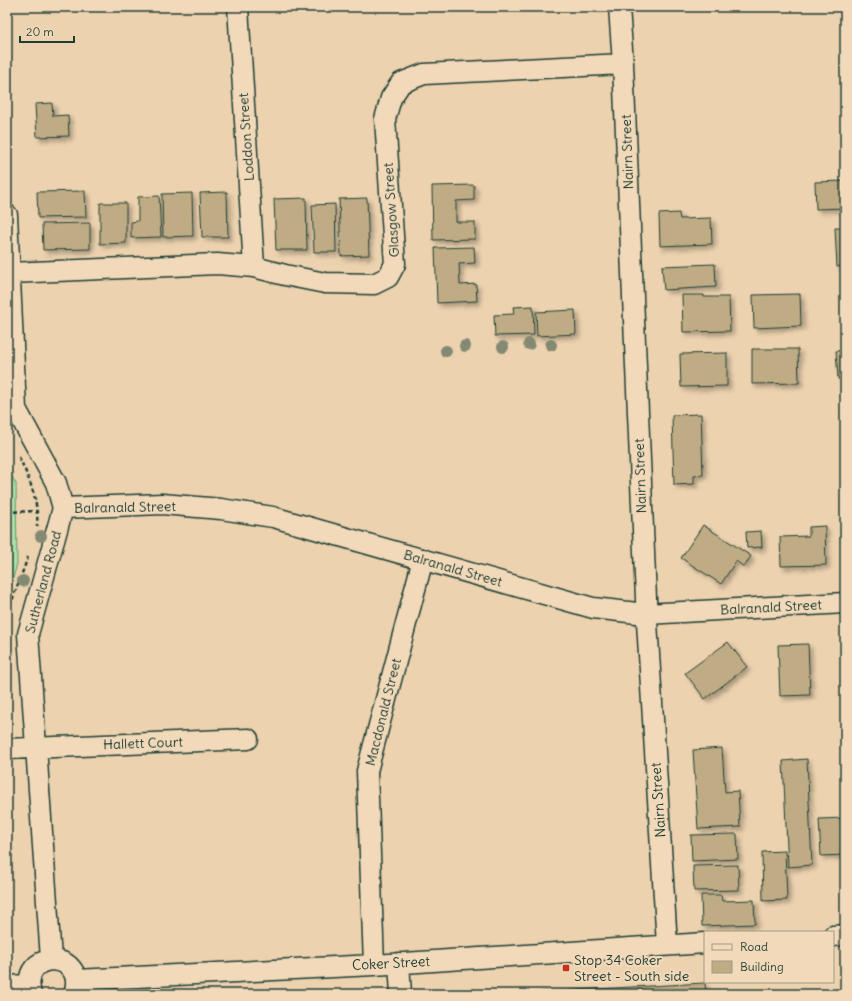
<svg xmlns="http://www.w3.org/2000/svg" width="852" height="1001" font-family="Delius,sans-serif">
<style>
.green{fill:#aae3a8;stroke:#64906e}
.building{fill:#c0ac84;stroke:#1f3d34;filter:url(#shadow)}
.lines{fill:none;stroke-linecap:round;stroke-linejoin:round}
.street-casing{stroke:#1f3d34;stroke-width:23}
.path{stroke:#1f3d34;stroke-width:2.5;stroke-dasharray:4 3;stroke-linecap:butt}
.street{stroke:#f1d9b9;stroke-width:20}
.tree{fill:#838972}
.poi-dot{fill:#c8321e;stroke:#f1d9b9;stroke-width:1.5}
.labels{text-anchor:middle;dominant-baseline:central;stroke-width:4;stroke-linejoin:round;paint-order:stroke}
.street-label{font-size:14px;fill:#1f3d34;stroke:#f1d9b9}
.poi-label{font-size:14px;fill:#1f3d34;stroke:#f1d9b9;text-anchor:start}
</style>
<defs>
<filter id="shadow"><feDropShadow dx="3.5" dy="3.5" stdDeviation="2" flood-color="#0004"/></filter>
</defs>
<rect width="100%" height="100%" fill="#ecd2ae"/>
<filter id="ink" filterUnits="userSpaceOnUse"><feTurbulence type="fractalNoise" baseFrequency=".025" numOctaves="2"/><feDisplacementMap in="SourceGraphic" scale="8" xChannelSelector="R" yChannelSelector="G"/><feConvolveMatrix kernelMatrix="1 2 1 2 8 2 1 2 1" color-interpolation-filters="sRGB"/></filter>
<g filter="url(#ink)">
<path class="green" d="M7,467L16,484L17,564L7,599Z"/>
<path class="building" d="M52,103L53,116L68,115L69,136L37,137L35,104Z
M845,181V208L816,209L815,182Z
M474,185V200L456,201V222H475V239L433,240L432,186Z
M85,191L86,217L38,218L37,192Z
M227,192L228,237H202L200,193Z
M192,193L193,236L163,237L162,194Z
M159,196L161,237L131,238V222L138,221V197Z
M306,198L307,250H276L274,199Z
M367,198L369,255L341,256L339,199Z
M100,203H126V243L100,244Z
M335,204L336,252H314L312,205Z
M679,213L680,219L711,218L712,244L660,246L659,214Z
M90,223V249L43,250L42,224Z
M835,228H845V266L837,267Z
M474,247L475,263L459,264L460,285L476,284L477,301L437,303L435,248Z
M715,264L716,287L664,290L662,266Z
M800,294L801,326L754,328L753,295Z
M682,295H704V297H729L730,331L683,332Z
M533,306L534,335L495,336L494,315L514,314L513,307Z
M575,310L576,334L537,336L536,312Z
M752,349H798L799,383L752,384Z
M845,350V379H838L836,351Z
M727,353V386L681,387L680,354Z
M701,414L703,475L694,476V484L674,485L672,415Z
M843,518H845V573Z
M703,525L751,556L744,567L736,561L721,584L681,558Z
M825,526L826,565L781,566L780,537L809,536V527Z
M761,531L762,547L747,548L746,532Z
M728,642L747,667L705,699L685,673Z
M808,644L810,695L780,696L778,645Z
M722,748L725,792L738,791L740,827L698,829L693,750Z
M807,759L812,865L788,867L783,761Z
M845,818V855L821,856L819,819Z
M737,834L738,859L692,861L691,835Z
M785,851L787,900L763,901L762,852Z
M738,865L739,890L694,891L693,866Z
M701,895H721L722,901L754,900L755,924L702,926Z
M705,983L706,994H540V992Z"/>
<g class="lines">
<g class="street-casing">
<path id="street" d="M238,7L254,267
M619,7L623,64L647,622L667,945
M7,215L16,409L56,483L63,508L28,634L51,959
M10,273L217,264L254,267L285,275L325,283L374,284L388,277L395,264L385,119L391,98L401,83L424,74L623,64
M63,508L162,504L221,509L273,517L593,608L646,614L845,603
M7,749L248,739
M833,936L845,935
M399,963L401,994
M374,965L367,771L423,559
M76,980L374,965L705,943
M7,986L29,985
M31,994C18,947 89,951 74,994"/>
</g>
<path class="path" d="M19,457C30,480 39,502 37,527
M7,512L36,511
M7,627L10,606L28,557"/>
<use href="#street" class="street"/>
</g>
<g class="tree">
<circle cx="529" cy="344" r="6"/>
<circle cx="551" cy="345" r="6"/>
<circle cx="465" cy="346" r="6"/>
<circle cx="503" cy="347" r="6"/>
<circle cx="446" cy="351" r="6"/>
<circle cx="41" cy="536" r="6"/>
<circle cx="23" cy="581" r="6"/>
</g>
</g>
<rect class="poi-dot" x="562" y="964" width="8" height="8" rx="2"/>
<g class="labels">
<g class="street-label">
<text transform="translate(246 137) rotate(-94)">Loddon Street</text>
<text transform="translate(627 152) rotate(-92)">Nairn Street</text>
<text transform="translate(391 210) rotate(-94)">Glasgow Street</text>
<text transform="translate(640 476) rotate(-92)">Nairn Street</text>
<text transform="translate(125 507) rotate(-1)">Balranald Street</text>
<text transform="translate(453 568) rotate(16)">Balranald Street</text>
<text transform="translate(43 582) rotate(-75)">Sutherland Road</text>
<text transform="translate(771 607) rotate(-3)">Balranald Street</text>
<text transform="translate(383 712) rotate(-76)">Macdonald Street</text>
<text transform="translate(143 743) rotate(-2)">Hallett Court</text>
<text transform="translate(658 800) rotate(-94)">Nairn Street</text>
<text transform="translate(391 963) rotate(-3)">Coker Street</text>
</g>
<g class="poi-label">
<text x="574" y="960">Stop 34 Coker<tspan x="574" dy="16">Street - South side</tspan></text>
</g>
</g>
<rect width="852" height="1001" fill="none" stroke="#f1d9b9" stroke-width="24"/>
<rect x="12" y="12" width="828" height="977" fill="none" stroke="#1f3d34" stroke-width="1.5" filter="url(#ink)"/>
<rect x="704" y="931" width="130" height="52" fill="#f1d9b9" stroke="#9d9b84"/>
<rect x="712" y="944" width="20" height="6" fill="#f1d9b9" stroke="#9d9b84"/>
<text x="740" y="951" font-size="12" fill="#1f3d34">Road</text>
<rect x="712" y="961" width="20" height="12" fill="#c0ac84" stroke="#9d9b84"/>
<text x="740" y="971" font-size="12" fill="#1f3d34">Building</text>
<path d="M20 36v6h54v-6" fill="none" stroke="#1f3d34" stroke-width="2"/>
<text x="26" y="36" font-size="12" fill="#1f3d34" stroke="#f1d9b9" stroke-width="3" paint-order="stroke">20 m</text>
</svg>
